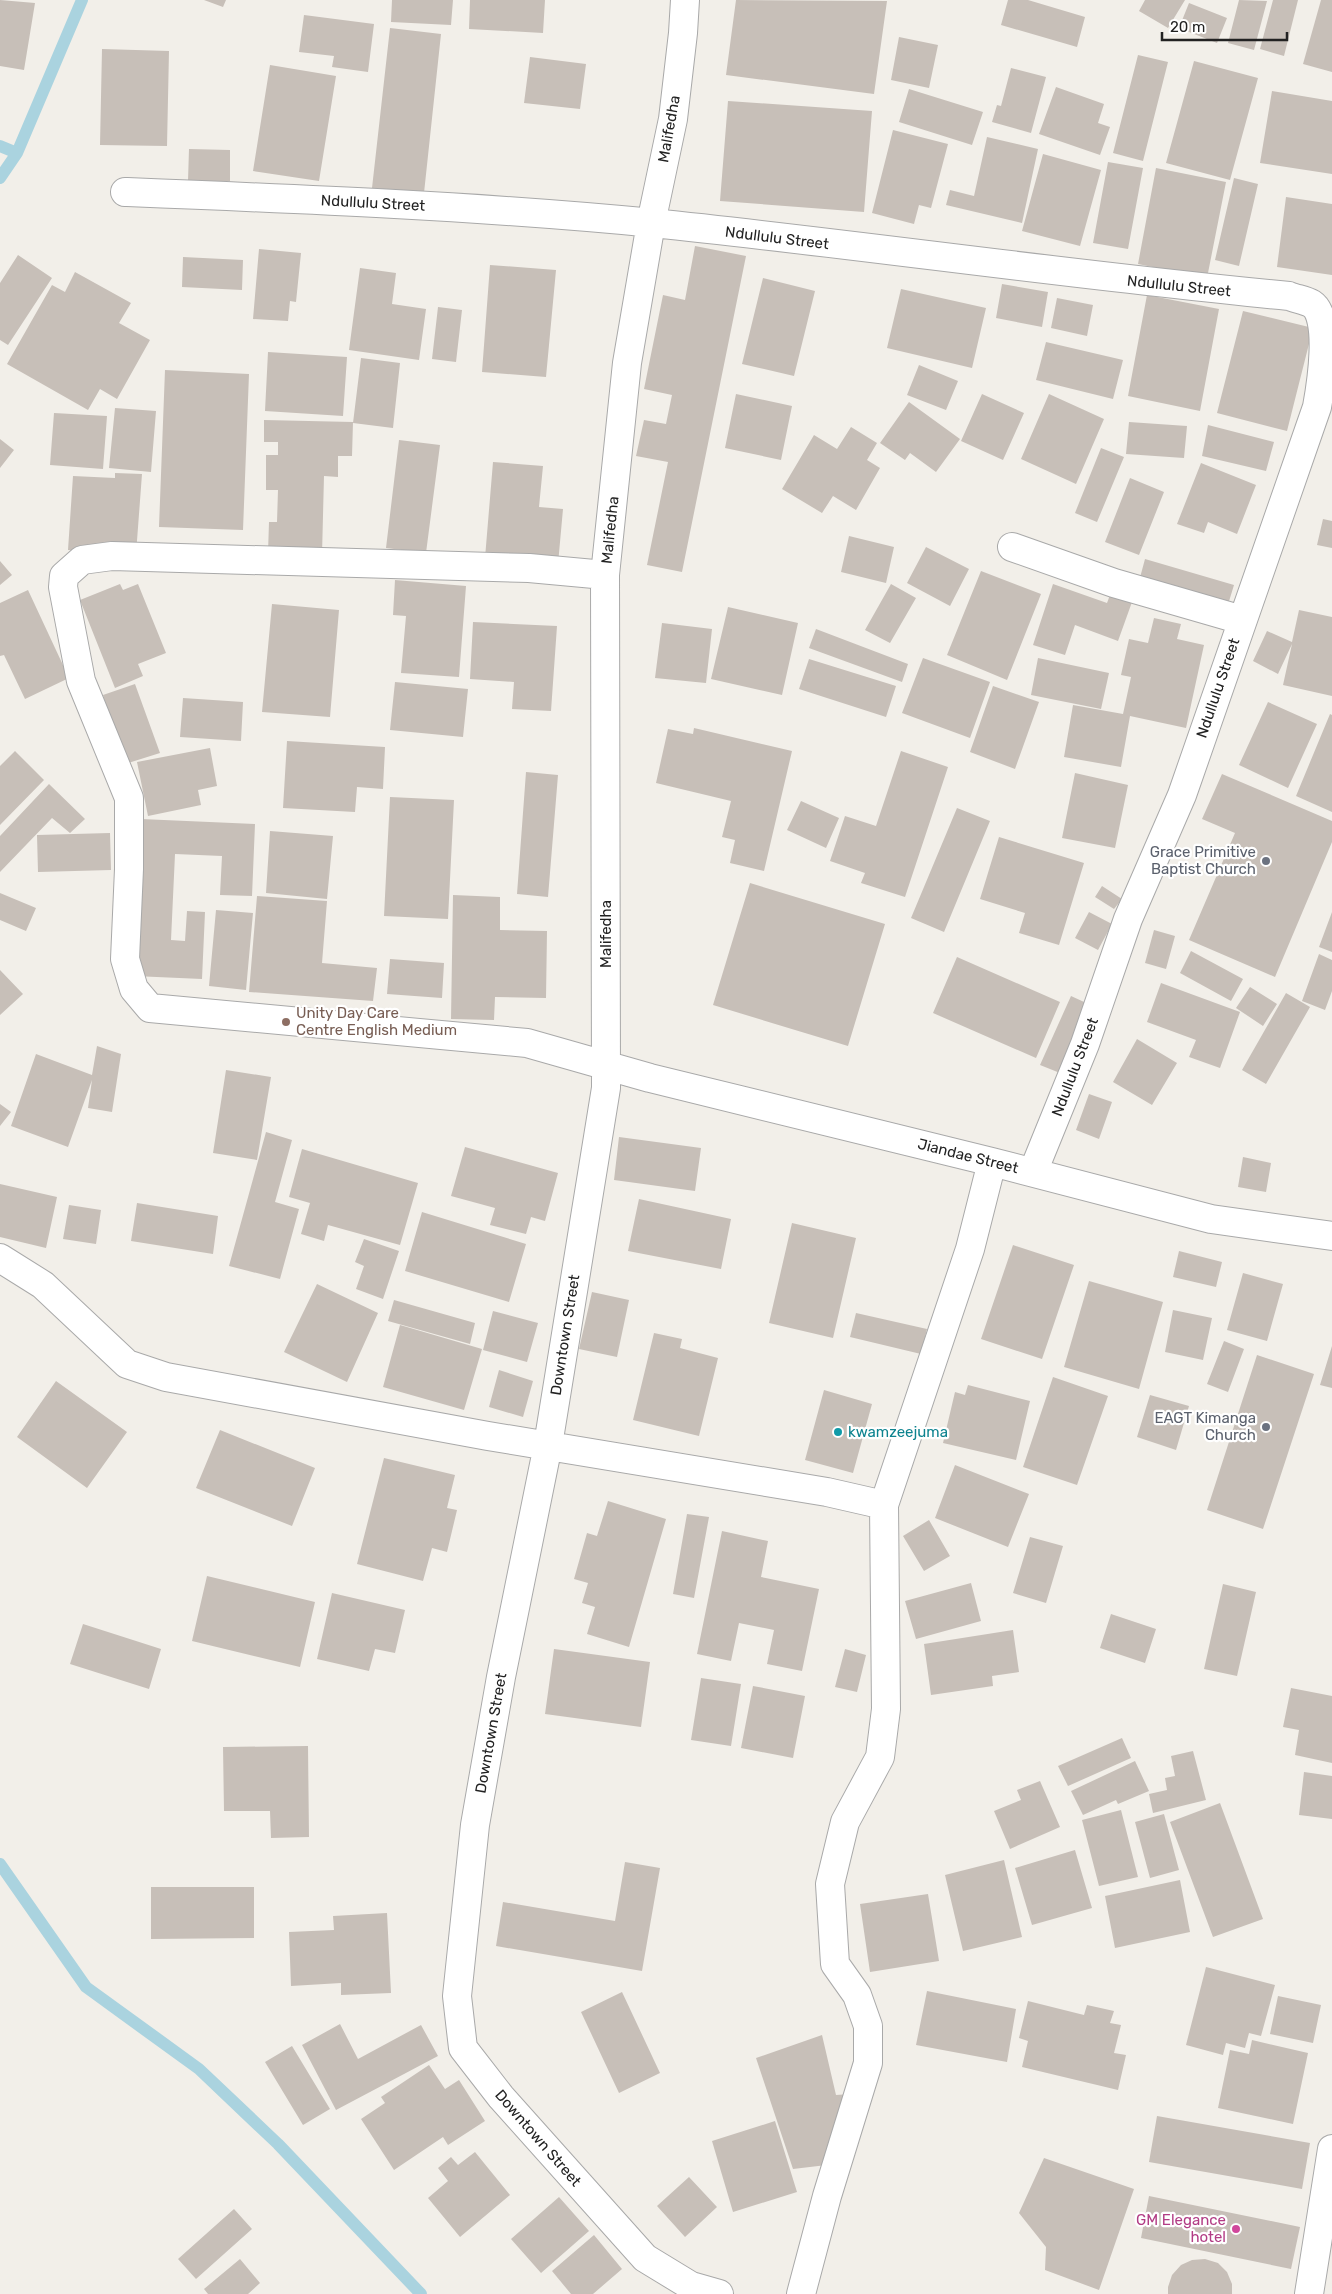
<svg xmlns="http://www.w3.org/2000/svg" width="1332" height="2294" font-family="Rubik,sans-serif">
<style>
.lines{fill:none;stroke-linecap:round;stroke-linejoin:round}
.stream{stroke:#aad3df;stroke-width:12}
.building{fill:#c7bfb8}
.minor-casing{stroke:#a9a9a9;stroke-width:30}
.minor{stroke:#fff;stroke-width:28}
.worship-dot{fill:#6b7280;stroke:#fff;stroke-width:2}
.education-dot{fill:#8d6e63;stroke:#fff;stroke-width:2}
.culture-dot{fill:#0f9aa8;stroke:#fff;stroke-width:2}
.hotel-dot{fill:#d1479c;stroke:#fff;stroke-width:2}
.labels{text-anchor:middle;dominant-baseline:central;stroke-width:4.5;stroke-linejoin:round;paint-order:stroke}
.street-label{font-size:15px;fill:#222;stroke:#fff}
.worship-label{font-size:15px;fill:#5b616d;stroke:#fff;text-anchor:end}
.education-label{font-size:15px;fill:#785e54;stroke:#fff;text-anchor:start}
.culture-label{font-size:15px;fill:#0d838f;stroke:#fff;text-anchor:start}
.hotel-label{font-size:15px;fill:#b23c85;stroke:#fff;text-anchor:end}
</style>
<rect width="100%" height="100%" fill="#f2efe9"/>
<g class="lines">
<path class="stream" d="M0,146L17,153
M0,178L17,153L82,0
M0,1864L86,1987L199,2069L278,2144L421,2294"/>
</g>
<path class="building" d="M0,0L35,3L24,70L0,66Z
M204,0H226L223,7Z
M392,0H453L451,25L391,22Z
M470,0H545L543,33L469,29Z
M736,0L887,1L874,94L726,75Z
M1008,0H1028L1085,17L1077,47L1001,25Z
M1145,0H1185L1168,28L1139,11Z
M1239,0L1267,1L1254,50L1228,43Z
M1273,0H1298L1284,56L1260,49Z
M1321,0H1332V72L1303,64Z
M1189,3L1227,18L1217,43L1179,28Z
M304,15L374,24L368,72L332,67L334,56L299,52Z
M390,28L441,34L424,193L372,188Z
M899,37L938,45L929,88L891,80Z
M102,49L169,51L167,146L100,145Z
M1138,55L1168,62L1143,161L1113,153Z
M530,57L586,64L580,109L524,103Z
M1194,61L1258,78L1230,180L1166,163Z
M270,65L336,76L319,181L253,171Z
M1011,68L1046,77L1031,133L992,122L997,105L1001,106Z
M1056,87L1104,104L1098,123L1110,127L1100,155L1039,134Z
M909,89L983,112L972,145L899,122Z
M1272,91L1332,101V174L1260,163Z
M728,101L872,111L864,212L720,201Z
M893,130L948,144L931,208L919,205L914,224L872,213Z
M987,137L1038,149L1022,223L946,205L950,190L974,196Z
M189,149L230,150V181H188Z
M1043,154L1101,170L1080,246L1022,231Z
M1108,162L1143,168L1128,249L1093,243Z
M1156,168L1226,182L1207,278L1138,264Z
M1234,178L1258,184L1239,266L1215,260Z
M1286,197L1332,204V275L1277,267Z
M695,246L746,256L682,572L647,565L668,462L636,456L644,420L666,424L672,395L644,389L663,295L685,300Z
M259,249L301,253L296,302L290,301L288,321L253,319Z
M18,255L52,278L8,345L0,340V283Z
M183,257L243,260L242,290L182,287Z
M490,265L556,270L546,377L482,372Z
M360,268L396,273L392,304L426,309L419,360L349,350Z
M75,272L131,303L119,323L150,340L117,399L100,389L88,410L7,364L52,285L65,292Z
M763,278L815,291L794,376L742,364Z
M1002,284L1048,292L1042,327L996,318Z
M901,289L986,308L972,368L887,348Z
M1147,295L1219,309L1200,411L1128,396Z
M1057,298L1093,305L1087,336L1051,328Z
M438,307L462,310L456,362L432,359Z
M1243,311L1313,328L1287,431L1217,413Z
M1046,342L1123,360L1113,399L1036,380Z
M268,352L347,357L343,416L265,411Z
M361,358L400,363L393,428L353,423Z
M919,365L958,381L946,410L907,395Z
M165,370L249,374L243,530L159,527Z
M736,394L792,406L781,460L725,448Z
M982,394L1024,413L1003,460L961,441Z
M1049,394L1104,419L1076,484L1021,459Z
M909,402L960,439L936,472L910,453L905,460L880,443Z
M115,408L156,411L151,472L109,468Z
M54,413L107,416L103,469L50,465Z
M264,420L353,422L352,456H338V477L324,476L322,555L268,553L269,522H277L278,490H266V455H278V442H264Z
M1129,422L1187,426L1184,458L1126,454Z
M1208,425L1274,442L1266,471L1202,456Z
M851,427L877,443L867,460L880,468L856,510L833,496L822,513L782,489L814,435L837,449Z
M0,439L14,450L0,468Z
M399,440L440,445L426,553L386,548Z
M1101,448L1124,457L1097,522L1075,513Z
M493,462L543,466L539,507L563,509L558,564L485,558Z
M1201,463L1256,485L1237,534L1208,522L1204,533L1177,524Z
M115,473L142,474L136,554L68,550L73,476L115,478Z
M1130,478L1164,492L1139,555L1105,542Z
M1323,519L1332,521V548L1317,545Z
M849,536L894,547L886,583L841,572Z
M926,547L969,569L950,606L907,583Z
M1145,559L1234,585L1226,611L1138,585Z
M0,561L12,575L0,585Z
M981,571L1041,594L1007,680L947,655Z
M395,580L466,586L459,677L401,673L406,616L393,615Z
M120,584L123,590L138,584L166,653L138,664L143,676L115,688L80,600Z
M891,584L916,598L890,643L865,630Z
M1053,584L1107,603L1110,595L1132,602L1118,641L1075,625L1065,655L1033,645Z
M28,590L69,678L25,699L4,655L0,656V603Z
M272,604L339,610L330,717L262,712Z
M728,607L798,623L782,695L711,679Z
M1299,610L1332,617V696L1283,685L1292,644L1278,674L1253,661L1267,631L1292,642Z
M1154,618L1181,624L1177,639L1204,645L1186,728L1130,716L1121,767L1064,757L1073,705L1123,714L1131,677L1121,675L1129,639L1148,643Z
M473,622L557,626L551,711L512,709L514,682L470,679Z
M662,623L712,629L706,683L655,678Z
M816,629L908,664L902,682L809,648Z
M923,658L990,682L970,738L902,713Z
M1038,658L1109,673L1101,709L1031,695Z
M809,659L896,686L886,717L799,689Z
M395,682L468,689L463,737L390,730Z
M135,684L160,753L125,764L103,695Z
M993,686L1039,702L1015,769L970,752Z
M183,698L243,702L241,741L180,737Z
M1268,702L1317,724L1288,788L1239,765Z
M1330,714L1332,715V812L1296,796Z
M694,728L792,751L764,871L730,863L735,840L722,837L731,801L656,783L668,729L693,734Z
M287,741L385,747L383,789L357,787L355,812L283,808Z
M210,748L217,786L198,790L201,805L148,816L137,762Z
M15,751L44,780L0,825V766Z
M901,751L948,767L905,897L861,883L865,873L830,861L845,816L876,826Z
M526,772L558,775L548,897L517,894Z
M1075,773L1128,785L1115,848L1062,838Z
M1222,774L1332,821V842L1275,977L1189,940L1235,833L1202,819Z
M49,784L85,819L70,833L52,818L0,872V836Z
M390,797L454,800L448,919L384,916Z
M801,801L839,818L826,848L787,830Z
M957,808L990,821L944,932L911,918Z
M141,819L255,824L252,896L220,895L222,856L175,854L171,940L185,941L187,911L205,912L202,979L134,976Z
M270,831L333,836L327,899L266,893Z
M110,833L111,870L38,872L37,835Z
M999,837L1084,863L1059,945L1019,933L1025,913L980,899Z
M750,883L885,924L848,1046L713,1005Z
M1102,886L1122,899L1114,909L1095,897Z
M0,893L36,908L26,931L0,920Z
M453,895L500,897V930L547,931L546,998L495,997L494,1020L451,1019Z
M257,896L327,901L322,963L377,968L373,1001L249,992Z
M216,910L253,913L246,990L209,986Z
M1089,912L1112,924L1098,950L1075,938Z
M1332,912V952L1319,947Z
M1154,930L1175,936L1166,969L1145,963Z
M1191,951L1243,979L1231,1001L1180,973Z
M1319,954L1332,960V991L1325,1010L1302,1001Z
M957,957L1060,1002L1036,1058L933,1013Z
M390,959L444,963L442,998L387,994Z
M0,970L23,994L0,1015Z
M1161,983L1240,1012L1220,1068L1189,1057L1196,1040L1147,1022Z
M1250,987L1277,1004L1263,1026L1236,1008Z
M1286,993L1310,1007L1266,1084L1242,1070Z
M1071,996L1095,1007L1065,1075L1040,1065Z
M1137,1039L1177,1063L1152,1105L1113,1082Z
M97,1046L121,1054L112,1112L88,1108L92,1080L68,1147L11,1126L36,1054L92,1075Z
M226,1070L271,1077L257,1160L213,1153Z
M1089,1094L1112,1102L1099,1139L1076,1130Z
M0,1104L11,1112L0,1126Z
M266,1132L292,1140L275,1202L299,1209L280,1279L229,1266Z
M619,1137L701,1148L695,1191L614,1180Z
M465,1147L558,1173L545,1221L531,1217L526,1234L490,1225L495,1208L451,1196Z
M302,1149L418,1183L400,1245L328,1225L324,1241L301,1234L310,1203L289,1197Z
M1243,1157L1271,1163L1266,1192L1238,1187Z
M0,1184L57,1197L46,1248L0,1237Z
M639,1199L731,1219L721,1269L628,1251Z
M137,1203L218,1216L213,1254L131,1241Z
M69,1205L101,1210L96,1244L63,1239Z
M422,1212L526,1244L509,1302L405,1271Z
M792,1223L856,1238L833,1338L769,1323Z
M364,1239L399,1251L383,1299L356,1289L364,1266L355,1262Z
M1013,1245L1074,1265L1042,1359L981,1339Z
M1179,1251L1222,1262L1216,1287L1173,1277Z
M1243,1273L1283,1284L1267,1341L1227,1330Z
M1089,1281L1163,1302L1139,1389L1064,1367Z
M317,1284L378,1313L347,1382L284,1352Z
M592,1292L629,1300L617,1357L579,1349Z
M394,1300L475,1323L470,1344L388,1321Z
M1173,1310L1212,1318L1203,1360L1165,1352Z
M493,1311L538,1323L527,1362L483,1350Z
M856,1313L927,1329L921,1354L850,1337Z
M400,1325L482,1349L464,1410L383,1387Z
M654,1333L682,1339L680,1348L718,1358L699,1436L633,1420Z
M1224,1341L1244,1349L1228,1392L1207,1384Z
M1332,1346V1388L1320,1385Z
M1257,1355L1314,1374L1263,1529L1207,1510Z
M499,1370L533,1381L523,1417L489,1407Z
M1053,1377L1108,1396L1077,1485L1023,1467Z
M56,1381L127,1432L87,1488L17,1437Z
M968,1385L1030,1401L1016,1460L943,1443L955,1392L965,1395Z
M824,1390L872,1404L853,1473L805,1460Z
M1150,1395L1189,1406L1176,1450L1137,1437Z
M220,1430L315,1468L292,1526L196,1488Z
M384,1458L455,1475L447,1508L457,1510L447,1552L432,1548L423,1581L357,1564Z
M955,1465L1029,1494L1008,1547L935,1518Z
M608,1501L666,1519L629,1647L587,1634L595,1607L582,1603L588,1583L574,1579L587,1533L597,1536Z
M687,1514L709,1517L694,1598L673,1594Z
M929,1520L950,1556L924,1571L903,1536Z
M722,1531L768,1541L761,1577L819,1589L802,1671L767,1664L774,1630L739,1623L731,1661L697,1654Z
M1030,1537L1063,1546L1046,1603L1013,1593Z
M207,1576L315,1602L300,1667L192,1641Z
M971,1583L981,1621L916,1639L905,1601Z
M1223,1584L1256,1592L1237,1676L1204,1669Z
M332,1593L405,1610L395,1653L375,1649L369,1671L317,1659Z
M1111,1614L1156,1629L1145,1663L1100,1648Z
M83,1624L161,1649L149,1689L70,1664Z
M1013,1630L1019,1672L992,1676L993,1686L931,1695L924,1644Z
M554,1649L650,1662L641,1727L545,1714Z
M845,1649L866,1655L857,1692L835,1687Z
M701,1678L741,1684L731,1746L691,1740Z
M753,1686L805,1696L793,1758L741,1748Z
M1291,1688L1332,1696V1763L1295,1755L1299,1730L1283,1727Z
M1122,1738L1131,1758L1068,1786L1058,1766Z
M308,1746L309,1837L271,1838L270,1811H224L223,1747Z
M1193,1751L1206,1800L1153,1813L1149,1794L1167,1790L1165,1778L1175,1776L1171,1756Z
M1135,1761L1149,1791L1118,1804L1116,1800L1083,1815L1071,1791Z
M1304,1772L1332,1776V1819L1299,1815Z
M1040,1781L1060,1827L1010,1849L994,1811L1021,1800L1017,1790Z
M1220,1803L1263,1919L1213,1937L1170,1822Z
M1121,1810L1138,1877L1099,1886L1082,1820Z
M1164,1814L1179,1870L1150,1878L1135,1822Z
M1075,1850L1092,1908L1032,1925L1015,1868Z
M1004,1860L1022,1937L963,1951L945,1875Z
M625,1862L660,1868L642,1971L496,1946L503,1902L615,1921Z
M1180,1880L1190,1932L1115,1948L1105,1896Z
M151,1887H254V1938L151,1939Z
M928,1894L939,1961L870,1972L860,1904Z
M387,1913L391,1993L341,1995V1983L291,1986L289,1932L334,1930L333,1916Z
M1206,1967L1275,1985L1261,2036L1249,2033L1245,2048L1226,2043L1223,2055L1186,2045Z
M927,1991L1016,2009L1007,2062L916,2045Z
M622,1992L660,2073L619,2093L581,2012Z
M1278,1996L1321,2005L1313,2043L1270,2034Z
M1028,2001L1084,2015L1087,2005L1114,2011L1110,2023L1121,2025L1114,2053L1126,2055L1118,2090L1022,2067L1028,2041L1019,2038Z
M340,2024L358,2059L421,2025L438,2056L336,2110L302,2045Z
M822,2035L836,2095L851,2094L835,2164L793,2169L756,2058Z
M1252,2040L1308,2053L1293,2124L1218,2108L1230,2050L1249,2054Z
M292,2046L330,2109L303,2125L265,2062Z
M429,2065L445,2089L459,2080L485,2121L448,2145L443,2137L394,2170L361,2119L385,2103L381,2097Z
M1157,2116L1310,2143L1302,2189L1149,2162Z
M775,2121L797,2192L733,2212L712,2141Z
M475,2152L510,2195L460,2237L428,2198L448,2181L438,2168L451,2157L458,2165Z
M1044,2158L1134,2189L1099,2290L1045,2270L1046,2247L1019,2213Z
M689,2177L717,2207L685,2237L657,2206Z
M1149,2196L1300,2227L1291,2269L1141,2238Z
M559,2197L589,2231L541,2273L511,2239Z
M234,2209L252,2229L196,2279L178,2259Z
M594,2235L622,2269L593,2294H571L552,2271Z
M240,2259L260,2283L248,2294H208L204,2289Z
M1205,2259L1218,2263L1227,2272L1232,2284V2294H1168V2287L1172,2275L1181,2265L1192,2260Z"/>
<g class="lines">
<g class="minor-casing">
<path id="minor" d="M685,0L683,33L673,119L651,223L627,363L605,575L606,1088L548,1445L501,1677L475,1825L457,1996L463,2048L501,2097L645,2258L691,2286L719,2294
M125,192C301,199 478,206 653,223C865,245 1076,276 1289,296C1296,299 1305,300 1312,304C1332,317 1321,385 1317,407L1182,795L1128,919L1085,1044L1033,1172
M1012,547L1114,583L1242,620
M605,575L529,568L112,556L82,560L64,576L63,587L81,681L129,798V869L125,959L134,989L150,1008L527,1043L650,1078L992,1162L1211,1219L1332,1236
M0,1258L43,1285L127,1364L166,1377L488,1436L827,1492L884,1505
M801,2294L827,2196L868,2063V2026L857,1995L835,1964L830,1884L845,1822L880,1757L886,1709L884,1505L970,1249L992,1162
M1309,2294L1332,2149"/>
</g>
<use href="#minor" class="minor"/>
</g>
<g class="worship-dot">
<circle cx="1266" cy="861" r="5"/>
<circle cx="1266" cy="1427" r="5"/>
</g>
<circle class="education-dot" cx="286" cy="1022" r="5"/>
<circle class="culture-dot" cx="838" cy="1432" r="5"/>
<circle class="hotel-dot" cx="1236" cy="2229" r="5"/>
<g class="labels">
<g class="street-label">
<text transform="translate(669 129) rotate(-80)">Malifedha</text>
<text transform="translate(373 203) rotate(3)">Ndullulu Street</text>
<text transform="translate(777 238) rotate(7)">Ndullulu Street</text>
<text transform="translate(1179 286) rotate(6)">Ndullulu Street</text>
<text transform="translate(610 530) rotate(-84)">Malifedha</text>
<text transform="translate(1218 688) rotate(-71)">Ndullulu Street</text>
<text transform="translate(606 934) rotate(-90)">Malifedha</text>
<text transform="translate(1075 1067) rotate(-69)">Ndullulu Street</text>
<text transform="translate(968 1156) rotate(14)">Jiandae Street</text>
<text transform="translate(565 1335) rotate(-81)">Downtown Street</text>
<text transform="translate(491 1733) rotate(-80)">Downtown Street</text>
<text transform="translate(538 2138) rotate(49)">Downtown Street</text>
</g>
<g class="worship-label">
<text x="1256" y="852">Grace Primitive<tspan x="1256" dy="17">Baptist Church</tspan></text>
<text x="1256" y="1418">EAGT Kimanga<tspan x="1256" dy="17">Church</tspan></text>
</g>
<g class="education-label">
<text x="296" y="1013">Unity Day Care<tspan x="296" dy="17">Centre English Medium</tspan></text>
</g>
<g class="culture-label">
<text x="848" y="1432">kwamzeejuma</text>
</g>
<g class="hotel-label">
<text x="1226" y="2220">GM Elegance<tspan x="1226" dy="17">hotel</tspan></text>
</g>
</g>
<path d="M1162 32v8h125v-8" fill="none" stroke="#222222" stroke-width="2.5"/>
<text x="1170" y="32" font-size="15" fill="#222222" stroke="#ffffff" stroke-width="4" paint-order="stroke">20 m</text>
</svg>
